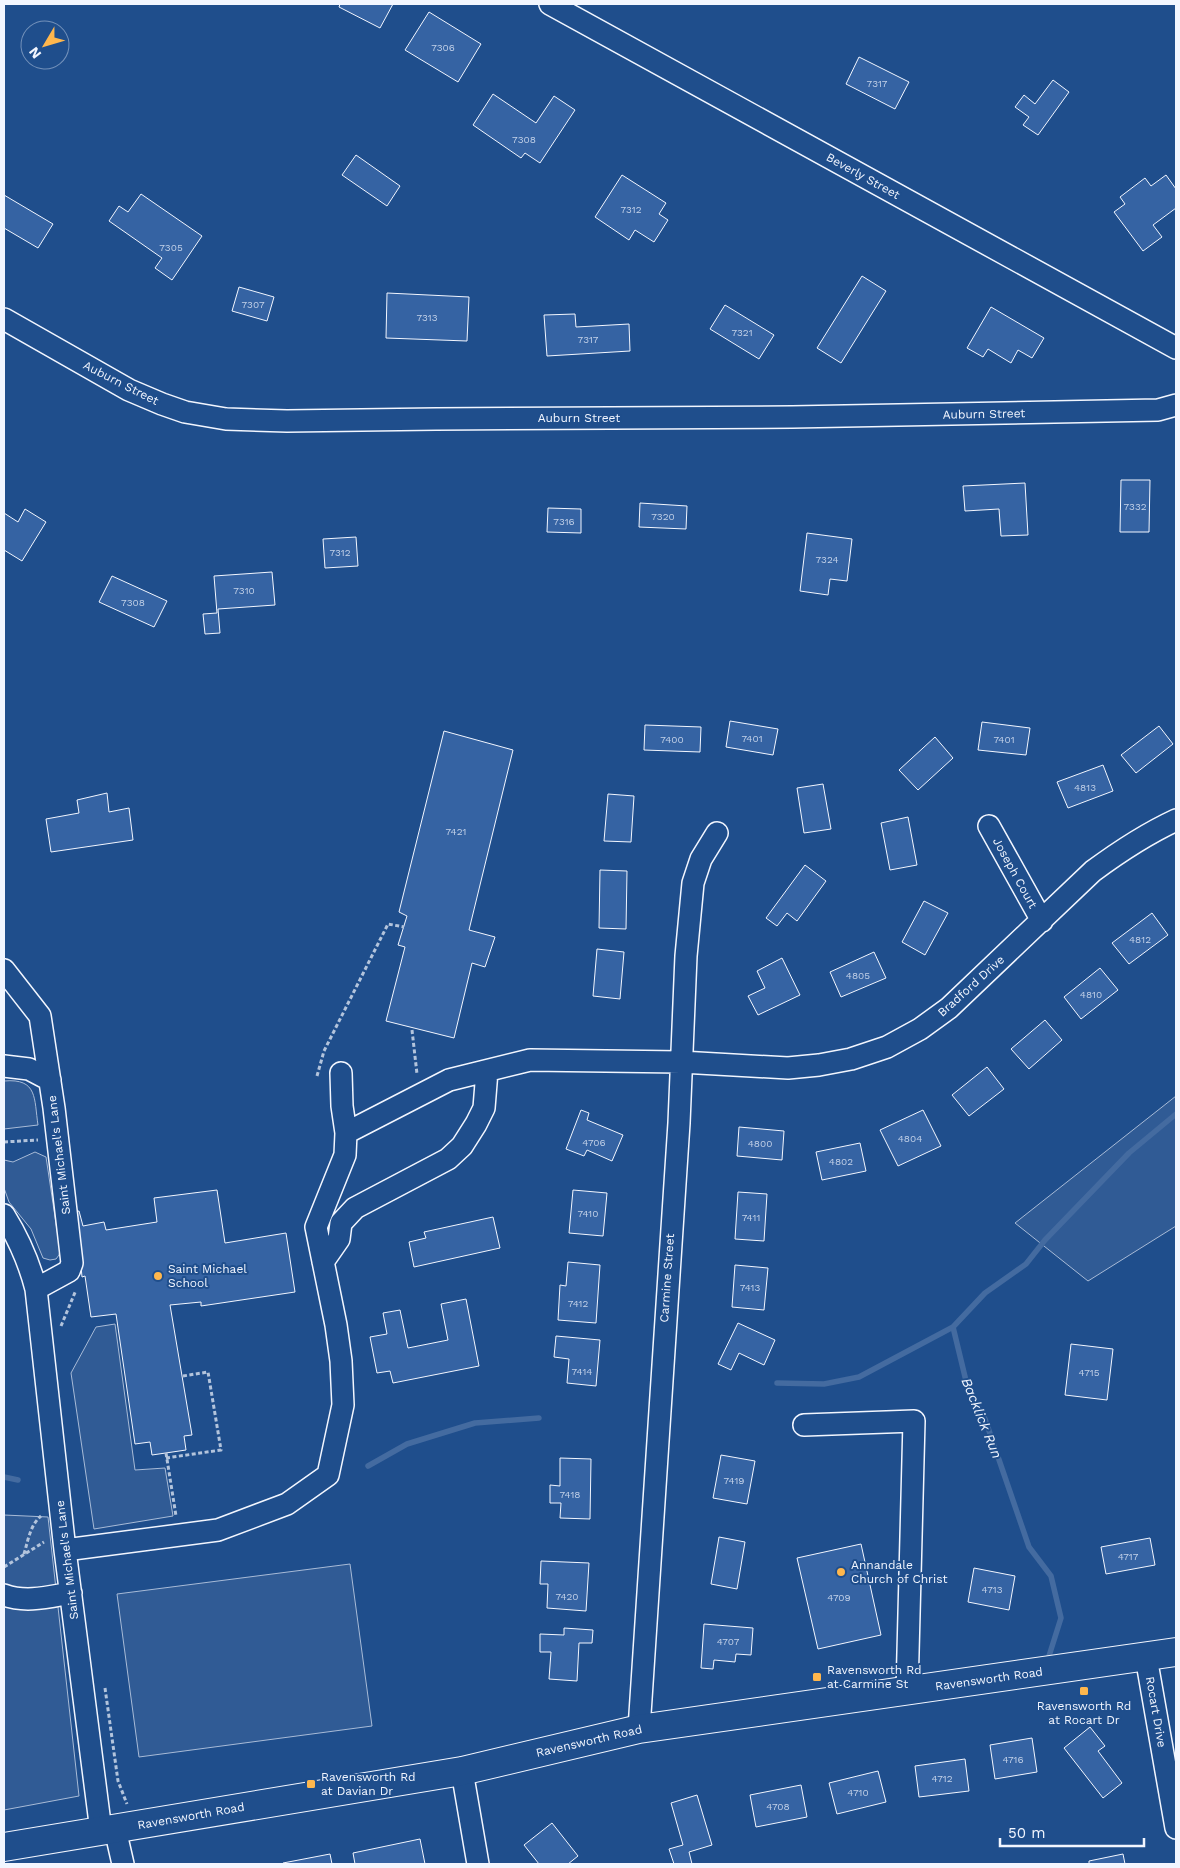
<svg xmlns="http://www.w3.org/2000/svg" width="1180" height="1868" font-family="'Work Sans',sans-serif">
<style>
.green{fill:#305b95;stroke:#a8bbd7}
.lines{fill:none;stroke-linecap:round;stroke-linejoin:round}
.stream{stroke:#446ba0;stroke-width:5.5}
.building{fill:#3563a3;stroke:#f2f6ff}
.minor-casing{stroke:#f2f6ff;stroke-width:24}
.major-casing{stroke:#f2f6ff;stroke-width:30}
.path{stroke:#b3c4dc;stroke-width:3;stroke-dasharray:4 2.5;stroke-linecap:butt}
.minor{stroke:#1f4e8c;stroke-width:21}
.major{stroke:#1f4e8c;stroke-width:28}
.poi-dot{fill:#ffb74d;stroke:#1f4e8c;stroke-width:2}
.labels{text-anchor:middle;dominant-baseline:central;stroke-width:4;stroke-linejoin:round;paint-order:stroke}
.number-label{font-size:10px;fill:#c3d1e8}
.street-label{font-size:12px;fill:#f2f6ff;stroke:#1f4e8c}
.poi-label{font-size:12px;fill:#f2f6ff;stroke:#1f4e8c;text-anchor:start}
.water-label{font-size:14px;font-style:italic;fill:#f2f6ff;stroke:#1f4e8c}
</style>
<rect width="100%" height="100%" fill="#1f4e8c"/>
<path class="green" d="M4,1081C38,1078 34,1099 38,1125L4,1129Z
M1176,1096V1226L1088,1281L1015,1223Z
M35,1152L46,1157L60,1250L59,1255L56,1259L50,1260L43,1258L31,1229L9,1202L4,1188V1160L13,1162Z
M115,1324L135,1470L165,1468L173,1516L94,1529L71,1373L96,1327Z
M4,1515L48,1517L79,1796L4,1810Z
M350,1564L372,1726L139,1757L117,1594Z"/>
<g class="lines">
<path class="stream" d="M777,1383L824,1384L859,1377L953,1327
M368,1466L407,1444L475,1423L539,1418
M4,1477L18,1480
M1049,1656L1061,1618L1051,1576L1029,1547L985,1419L967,1385L953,1327L985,1293L1026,1264L1045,1240L1129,1153L1176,1114"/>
</g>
<path class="building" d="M340,4H393L380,28L339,7Z
M429,12L481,44L458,82L405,50Z
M859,57L909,82L895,109L846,84Z
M1053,80L1069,92L1038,135L1023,125L1029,117L1015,107L1024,95L1035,104Z
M493,94L536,123L554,96L575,110L540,163L525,153L521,158L473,125Z
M356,155L400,186L387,206L342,175Z
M622,175L666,203L659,214L668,220L654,242L635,230L629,240L595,217Z
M1166,175L1176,189V208L1153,225L1162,237L1143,251L1114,212L1125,204L1120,197L1145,178L1151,186Z
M141,194L202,236L172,280L155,268L162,258L109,221L119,206L128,212Z
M4,195L53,224L38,248L4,228Z
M862,276L886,291L841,363L817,348Z
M239,287L274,297L267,321L232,311Z
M387,293L469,297L467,341L386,338Z
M725,305L774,335L759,359L710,329Z
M991,307L1044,338L1032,358L1018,350L1011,363L988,349L983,357L967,348Z
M575,314L576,327L629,324L630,351L547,356L544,315Z
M1121,480H1150L1149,532H1120Z
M1025,483L1028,535L1001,536L999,509L965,511L963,486Z
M640,503L687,506L686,529L639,527Z
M548,508L581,509V533L547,532Z
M25,509L46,522L22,561L4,550V513L18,522Z
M807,533L852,539L847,581L830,579L828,595L800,591Z
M356,537L358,566L325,568L323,539Z
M272,572L275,605L218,609L220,633L205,634L203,614L217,613L214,576Z
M112,576L167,601L154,627L99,602Z
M730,721L778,729L773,755L726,747Z
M982,722L1030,728L1026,755L978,750Z
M645,725L701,727L700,752L644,750Z
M1159,726L1173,744L1136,773L1121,755Z
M444,731L513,750L469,930L495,937L485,967L472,963L454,1038L386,1021L405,947L398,945L407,916L399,912Z
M935,737L953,758L918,790L899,770Z
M1103,765L1113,791L1068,808L1057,782Z
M823,784L831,829L804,833L797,788Z
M107,793L109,812L129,808L133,840L51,852L46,819L79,813L77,800Z
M608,794L634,796L631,842L604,841Z
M908,817L917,865L890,870L881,823Z
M805,865L826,881L797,921L787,913L777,926L766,918Z
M600,870L627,871L626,929L599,928Z
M924,901L948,913L925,955L902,942Z
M1152,913L1168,935L1129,964L1112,943Z
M597,949L624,952L620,999L593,996Z
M874,952L886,978L841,997L830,972Z
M782,958L800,995L758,1015L748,996L765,988L757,971Z
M1100,968L1118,990L1081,1019L1064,997Z
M1045,1020L1062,1040L1029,1069L1011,1049Z
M987,1067L1004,1089L969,1116L952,1095Z
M581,1110L589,1113L587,1120L623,1135L612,1161L587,1150L584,1156L566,1149Z
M923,1110L941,1146L898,1166L880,1130Z
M739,1127L784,1131L782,1160L737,1156Z
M860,1143L866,1171L822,1180L816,1152Z
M217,1190L225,1243L286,1233L295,1292L201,1306V1302L170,1305L192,1435L184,1436L186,1450L152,1455L150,1442L135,1444L116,1314L91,1317L85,1276L82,1277L78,1235L73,1212L79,1211L83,1226L104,1222L106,1230L157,1222L154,1198Z
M573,1190L607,1193L603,1236L569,1233Z
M738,1192L767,1194L764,1241L735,1239Z
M493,1217L500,1248L414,1267L409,1242L426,1238L424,1232Z
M568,1262L600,1265L596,1323L558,1320L560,1285L566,1286Z
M735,1265L768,1268L764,1310L732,1307Z
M466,1299L479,1366L393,1383L390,1371L377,1373L370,1337L387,1334L383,1313L400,1310L408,1348L448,1340L441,1304Z
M738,1323L775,1340L764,1365L739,1353L731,1370L718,1364Z
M556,1336L600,1340L596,1386L567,1383L569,1359L554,1357Z
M1071,1344L1113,1349L1107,1400L1065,1395Z
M721,1455L755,1461L747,1504L713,1498Z
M560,1458L591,1459L590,1519L560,1518L561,1503H550V1485L560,1486Z
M719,1537L745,1542L737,1589L711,1584Z
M1150,1538L1155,1565L1106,1574L1101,1547Z
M861,1544L881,1635L818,1649L797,1558Z
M541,1561L589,1563L586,1611L547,1608L548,1584H540Z
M974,1568L1015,1576L1009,1610L968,1602Z
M704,1624L753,1628L751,1655L736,1654L735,1662L714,1660L713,1669L701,1668Z
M564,1628L593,1630L592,1643H579L577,1681L549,1679L551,1652H540V1634L564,1635Z
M1090,1727L1105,1746L1098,1751L1122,1783L1103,1798L1064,1748Z
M1032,1738L1037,1772L995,1779L990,1745Z
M965,1759L969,1791L919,1797L915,1766Z
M878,1771L886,1802L837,1814L829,1783Z
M801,1785L807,1817L756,1827L750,1795Z
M697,1795L712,1845L689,1852L692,1864H674L669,1849L683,1845L671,1803Z
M552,1823L578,1856L568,1864H539L524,1845Z
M420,1839L425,1864H355L353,1853Z
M330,1854L332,1864H283V1863Z
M1123,1854L1125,1864H1089V1861Z"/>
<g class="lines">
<g class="minor-casing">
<path id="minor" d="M550,4L1176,348
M4,319L129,390L162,404L185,412L226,419L287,421L436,419L792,417L1158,410L1176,405
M989,826L1042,921
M4,970L40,1016L54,1108L72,1263L69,1271L36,1289
M4,1066L29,1069L50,1080
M341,1073L342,1106L346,1133
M4,1215C19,1239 29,1262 36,1289L65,1550L101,1831
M323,1262L339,1239L341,1223L355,1208L448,1159L462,1146L476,1124L484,1108L487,1071
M804,1425L914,1421L907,1691
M65,1550L218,1530L287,1504L328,1475L343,1405L341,1361L336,1325L316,1227L345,1155L346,1133L449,1080L530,1060L681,1062L788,1068L819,1065L851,1059L887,1047L920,1029L949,1008L1093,871C1120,851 1146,834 1176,820
M4,1595C26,1603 48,1597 71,1593
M1146,1657L1176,1828
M639,1729L679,1123L686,956L693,883L701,859L717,833
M462,1771L478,1864
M115,1829L123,1864"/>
</g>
<g class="major-casing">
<path id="major" d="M4,1847L462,1771L639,1729L1176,1652"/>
</g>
<path class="path" d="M412,1030L417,1074
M317,1076L324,1051L388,924L404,927
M4,1142L38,1140
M61,1326L76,1290
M166,1453L176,1516
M166,1458L221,1450L208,1372L183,1376
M24,1554C28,1541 30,1525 41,1516
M4,1567L44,1542
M105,1688L118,1781L127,1804"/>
<use href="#minor" class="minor"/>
<use href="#major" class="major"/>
</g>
<g class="poi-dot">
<circle cx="158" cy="1276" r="5"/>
<circle cx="841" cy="1572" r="5"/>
<rect x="812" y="1672" width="10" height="10" rx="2.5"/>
<rect x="1079" y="1686" width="10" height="10" rx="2.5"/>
<rect x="306" y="1779" width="10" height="10" rx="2.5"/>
</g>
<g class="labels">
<g class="number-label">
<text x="443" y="47">7306</text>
<text x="877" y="83">7317</text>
<text x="524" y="139">7308</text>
<text x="631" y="209">7312</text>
<text x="171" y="247">7305</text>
<text x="253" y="304">7307</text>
<text x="427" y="317">7313</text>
<text x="742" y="332">7321</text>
<text x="588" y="339">7317</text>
<text x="1135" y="506">7332</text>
<text x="663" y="516">7320</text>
<text x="564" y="521">7316</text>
<text x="340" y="552">7312</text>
<text x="827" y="559">7324</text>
<text x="244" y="590">7310</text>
<text x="133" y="602">7308</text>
<text x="752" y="738">7401</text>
<text x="672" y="739">7400</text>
<text x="1004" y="739">7401</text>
<text x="1085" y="787">4813</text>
<text x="456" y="831">7421</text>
<text x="1140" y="939">4812</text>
<text x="858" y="975">4805</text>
<text x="1091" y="994">4810</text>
<text x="910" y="1138">4804</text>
<text x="594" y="1142">4706</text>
<text x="760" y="1143">4800</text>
<text x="841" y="1161">4802</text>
<text x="588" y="1213">7410</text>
<text x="751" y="1217">7411</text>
<text x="750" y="1287">7413</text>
<text x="578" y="1303">7412</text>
<text x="582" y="1371">7414</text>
<text x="1089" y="1372">4715</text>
<text x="734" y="1480">7419</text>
<text x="570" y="1494">7418</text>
<text x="1128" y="1556">4717</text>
<text x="992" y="1589">4713</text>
<text x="567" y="1596">7420</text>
<text x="839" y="1597">4709</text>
<text x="728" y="1641">4707</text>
<text x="1013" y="1759">4716</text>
<text x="942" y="1778">4712</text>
<text x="858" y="1792">4710</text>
<text x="778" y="1806">4708</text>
</g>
<g class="street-label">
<text transform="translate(863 176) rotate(29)">Beverly Street</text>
<text transform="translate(121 383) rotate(27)">Auburn Street</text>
<text transform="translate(984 414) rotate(-1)">Auburn Street</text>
<text x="579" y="418">Auburn Street</text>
<text transform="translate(1015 873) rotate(61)">Joseph Court</text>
<text transform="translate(971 986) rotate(-42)">Bradford Drive</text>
<text transform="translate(59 1155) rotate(-97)">Saint Michael's Lane</text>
<text transform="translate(667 1278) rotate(-86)">Carmine Street</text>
<text transform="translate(67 1560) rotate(-97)">Saint Michael's Lane</text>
<text transform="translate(989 1679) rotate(-8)">Ravensworth Road</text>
<text transform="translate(1156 1712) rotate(80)">Rocart Drive</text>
<text transform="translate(589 1741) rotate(-13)">Ravensworth Road</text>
<text transform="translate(191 1816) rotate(-10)">Ravensworth Road</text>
</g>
<g class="poi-label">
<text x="168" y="1269">Saint Michael<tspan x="168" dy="14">School</tspan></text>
<text x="851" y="1565">Annandale<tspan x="851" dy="14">Church of Christ</tspan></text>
<text x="827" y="1670">Ravensworth Rd<tspan x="827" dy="14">at Carmine St</tspan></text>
<text x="1084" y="1706" text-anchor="middle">Ravensworth Rd<tspan x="1084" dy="14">at Rocart Dr</tspan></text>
<text x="321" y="1777">Ravensworth Rd<tspan x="321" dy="14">at Davian Dr</tspan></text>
</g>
<g class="water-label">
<text transform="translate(982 1418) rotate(68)">Backlick Run</text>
</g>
</g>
<rect width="1180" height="1868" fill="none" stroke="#f2f6ff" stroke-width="10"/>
<g transform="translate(45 45) rotate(232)"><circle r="24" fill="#1f4e8c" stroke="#7391ba"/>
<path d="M0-4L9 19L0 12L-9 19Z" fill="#ffb74d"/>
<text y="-8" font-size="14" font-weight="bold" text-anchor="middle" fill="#f2f6ff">N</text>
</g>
<path d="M1000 1838v8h144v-8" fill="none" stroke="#f2f6ff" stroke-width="2.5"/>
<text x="1008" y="1838" font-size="15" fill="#f2f6ff" stroke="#1f4e8c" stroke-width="4" paint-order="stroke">50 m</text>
</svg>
